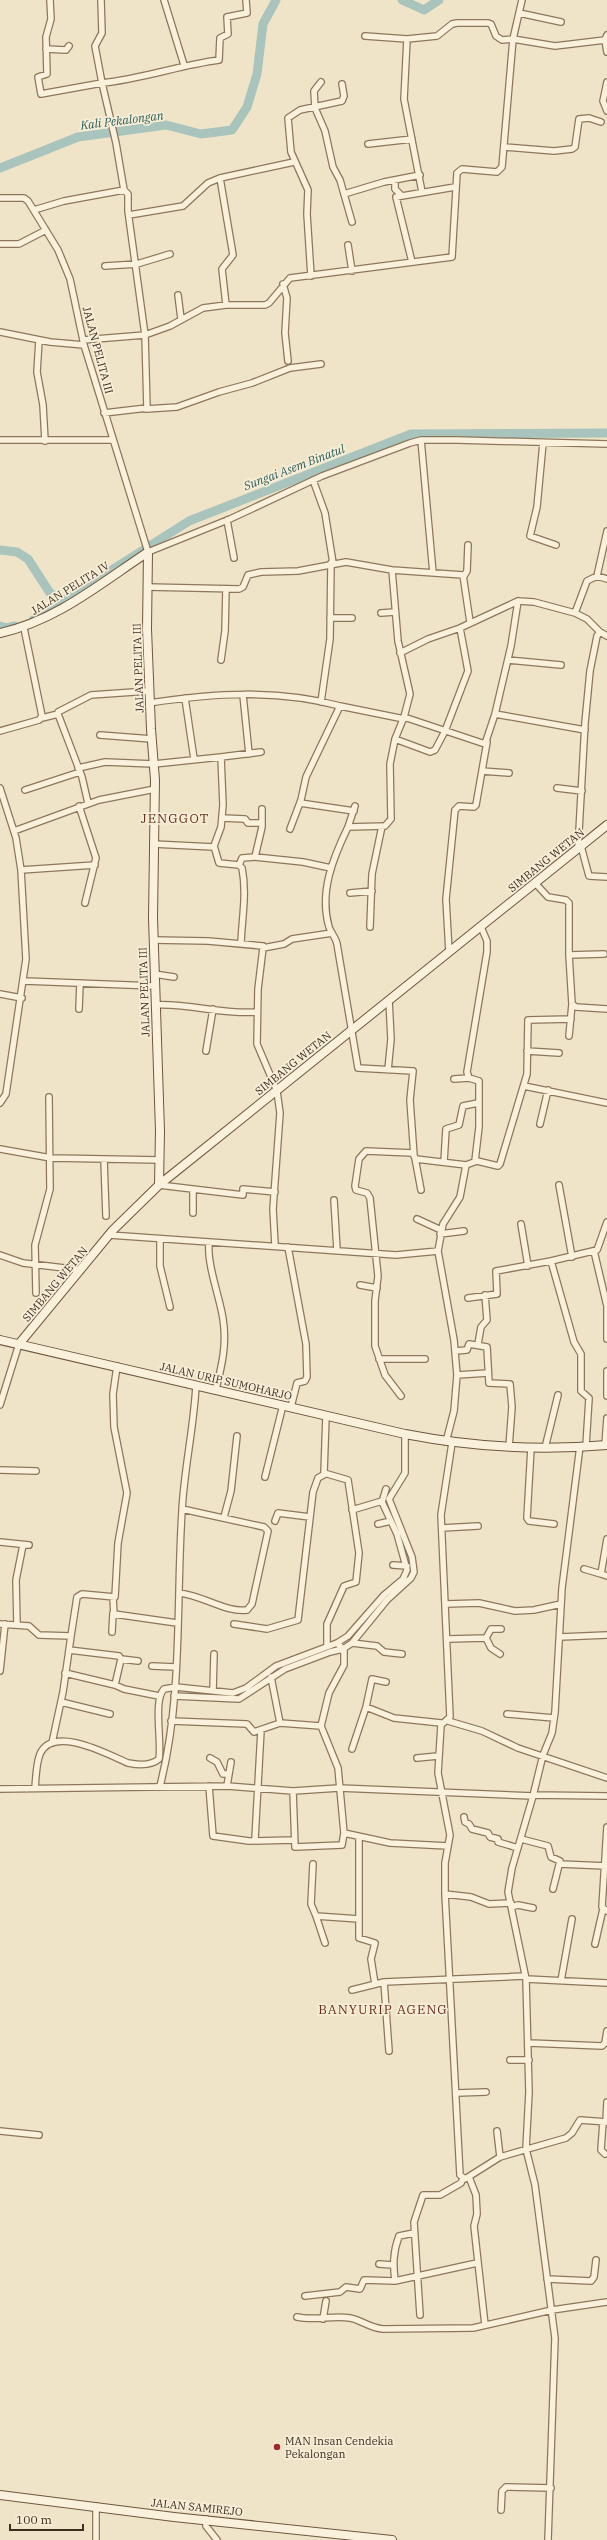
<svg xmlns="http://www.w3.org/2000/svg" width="607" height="2540" font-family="'IBM Plex Serif',serif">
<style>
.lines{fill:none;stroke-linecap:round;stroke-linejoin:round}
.river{stroke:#a9c4bc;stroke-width:9}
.street-casing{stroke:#8d765c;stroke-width:8}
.secondary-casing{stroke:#6f573f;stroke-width:10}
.street{stroke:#faf1dc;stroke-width:5.5}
.secondary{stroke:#faf1dc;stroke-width:8}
.poi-dot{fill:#9e2a2b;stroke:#f7eed8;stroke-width:1.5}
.labels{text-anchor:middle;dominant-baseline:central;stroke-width:3.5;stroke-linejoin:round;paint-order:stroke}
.street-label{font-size:11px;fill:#3d2e20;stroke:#f7eed8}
.poi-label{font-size:11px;fill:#3d2e20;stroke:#f7eed8;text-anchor:start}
.water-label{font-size:12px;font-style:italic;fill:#2f5d5a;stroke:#f7eed8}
.quarter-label{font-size:13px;letter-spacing:1px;fill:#6b2e1e;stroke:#f7eed8}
</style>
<rect width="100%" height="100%" fill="#f0e4c8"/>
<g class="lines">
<path class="river" d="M402,0L424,10L439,0
M0,168L78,137L166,125L201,134L232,130L247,107L257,74L263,24L276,0
M0,550L17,552L28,559L50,593L64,601
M33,620L189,521L411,434L607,433
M0,626L6,628L15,626"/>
<g class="street-casing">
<path id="street" d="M50,0L51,19L46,37L47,74L38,77L41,94L102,83L95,46L102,33L101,0
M164,0L184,65
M519,13L561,22
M607,35L605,40L607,52
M365,36L407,39
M46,49L66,50L69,46
M321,82L314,91L315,108L325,131L333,167L340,180L352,222
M607,82L603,101L607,111
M368,144L412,139
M504,147L554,151L572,149L575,147L579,119L589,118L601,122
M220,178L233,255L222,269L226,305
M395,180V189L401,195
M124,190L116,143L102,83C142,79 180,65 219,60L220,38L228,34L227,17L247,13L246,0
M422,192L404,99L407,39L437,36L452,24L457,23H488L491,24L496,36L502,40L513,39L555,46L605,40
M344,194L384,182L420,175
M0,198H24L28,201L58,250L70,279L84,345L148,552L230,519L322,476L410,443L421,440H457L607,444
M34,210L64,201L124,190L128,194V211L145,335L147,408L104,413
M129,215L183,206L208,183L220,178L294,162
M0,244H19L46,230
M348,245L352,271
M412,262L396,197L455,187
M105,266L137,264L170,254
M311,276L307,214L308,190L291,152L288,118L300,110L342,101L344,96L342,84
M283,284L287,298L285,333L288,361
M178,295L181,319
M0,332L50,342L84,345
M39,340L37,372L43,405L45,441
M83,340L145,335L170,326L203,308L226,305H265L269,303L290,278L452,257L457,173L462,169L497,172L502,167L513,39L522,0
M146,409L177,407L219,392L252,383L290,368L321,364
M0,440H113
M421,440L433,573
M543,443L537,507L530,536L556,545
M313,480L325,513L333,563
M227,520L234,558
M392,570L398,641L410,694L404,717L395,739L390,764L391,819L385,826L348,827C333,858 319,892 329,927C331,933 336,938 337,944L358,1068L413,1071L410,1100L414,1156L416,1159L466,1165
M464,576L467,571L468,545
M597,576L607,579
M147,587L239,589L243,587L248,575L261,572L298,571L346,562L392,570L463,575L470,622
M381,613L395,612
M330,618H352
M600,632L587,619L575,613L587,581L597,576L607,531
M400,653L428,639L460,628L518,601
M221,660L225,631L226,589
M508,660L561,665
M243,695L249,754
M185,698L194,759
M321,702L330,639L331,563
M149,703C213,693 277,689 340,706L306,777L301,800L290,829
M340,706L404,719
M58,714L82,777L88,803
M495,714L585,730
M404,717L485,744L495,714L511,646L518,601L534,602L575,613
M42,718L58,714V712L91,695L149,691
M0,731L39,720L42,716L24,628
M100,735L152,739
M395,739L430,752L435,750L445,731L468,671L460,628
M78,768L105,762L154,764L221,757
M482,771L509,773
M0,788L16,838L21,870L26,959L6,1094L0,1103
M557,788L582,791
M25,790L80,772
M300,803L354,811
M79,806L96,858L85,903
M222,818L245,819L248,823H262
M348,827L355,806
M14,831L99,800L155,789
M153,844L214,847
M581,846L589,876L607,877
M578,849L585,723L590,671L597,636L600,632L607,636
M255,857L303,862L331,868
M239,865L242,858L255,857L262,827V809
M21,870L95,865
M535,883L548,897L566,900L569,903V955L572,1004L576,1007L607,1009
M350,893L372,891
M370,927L372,874L382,826
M153,940L208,941L263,946
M241,943C242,918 247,893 242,868L239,865L219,863L214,846L221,827L223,805L221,757L261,752
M449,952L446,899L455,810L459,806L474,807L476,805L487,742
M569,955L604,954
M154,974L174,977
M25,981L154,986
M0,994L22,998
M155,1005C190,1003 223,1015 257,1012
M79,1009L80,983
M569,1036L572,1004
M206,1051L213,1009
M527,1051L559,1053
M388,1070L391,1039L389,1000
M454,1079L469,1078
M524,1086L607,1103
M540,1124L548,1090
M0,1149L51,1158L160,1160
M415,1158L421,1190
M104,1160L106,1216
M475,1161L479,1127V1081L469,1078L467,1072L487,952V941L481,927
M444,1162L446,1129L459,1125L463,1106L478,1103
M159,1185L243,1195V1189L275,1192
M559,1185L572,1257
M334,1200L337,1250
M193,1213V1190
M417,1219L441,1230
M521,1224L528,1266
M440,1234L464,1231
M109,1235L396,1255L438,1251
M160,1239V1266L170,1307
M209,1244C207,1265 220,1298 223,1319C227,1344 222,1365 216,1389
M275,1245L273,1209L280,1113L277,1091L257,1044L258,989L263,948L284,944L292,939L332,933
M288,1247L306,1344L307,1377L305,1381L297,1383L291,1407
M594,1251L607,1306V1339
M0,1255L23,1263L81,1270
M551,1261L574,1342L581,1354V1391L589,1398L586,1446
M360,1285L377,1288
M36,1293L35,1245L50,1189L49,1097
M468,1298L497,1294L496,1271L551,1261L597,1250L607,1222
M478,1344L481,1327L487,1320L485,1295
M455,1351L467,1350L469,1344L487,1347L489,1383L510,1384L512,1407L509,1447
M379,1359H425
M607,1371V1396
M457,1375L488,1373
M401,1396L385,1375L375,1346V1301L378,1276L370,1198L367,1193L356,1190L355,1186L359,1159L366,1151L413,1153
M0,1405L19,1344
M326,1416L324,1473L348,1480L359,1553L356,1582L344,1586L327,1624V1646
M446,1442L454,1411L457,1375L454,1340L438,1251L443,1224L460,1197L466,1165L477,1161L498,1166L500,1164L527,1074L528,1020L571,1019
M452,1443L441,1515L450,1717L441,1725L438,1773L450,1835L445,1863V1894L460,2175L465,2179L500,2157L566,2138L572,2133L580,2120L607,2122
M605,1445L607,1418
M531,1448L527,1518L529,1521L554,1524
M545,1448L558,1395
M0,1470L36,1471
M265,1477L283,1405
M352,1510L382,1501
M224,1517L231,1491L237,1436
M275,1521L278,1513L310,1517
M378,1524L391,1521
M442,1528L478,1526
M607,1539L601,1574L607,1576
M0,1542L29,1545
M393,1565L407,1566
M584,1569L601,1574
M179,1593C202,1595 226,1613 247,1610L252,1604L268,1531L264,1527L182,1509
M113,1598L114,1614L177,1623
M446,1604L479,1603L515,1611L534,1610L561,1604
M0,1624L29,1626L39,1635L71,1636L77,1597L82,1594L115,1597L118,1543L127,1493L114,1427L113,1394L117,1366
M234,1624L267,1629L298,1620L313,1492L318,1478L325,1474
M17,1625L16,1580L23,1545
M112,1632L113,1613
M560,1637L607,1635
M448,1639L486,1638
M337,1643L344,1650V1665L329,1693L321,1726L338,1768L344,1833L390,1843L448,1846
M352,1643L387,1600L411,1578L414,1572L412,1557L389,1499L405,1473V1434
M69,1650L119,1656L121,1659L115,1685L124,1689L159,1696
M500,1654L491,1648L486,1638L491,1629H501
M121,1659L138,1661
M152,1666L176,1667
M0,1671L5,1624
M65,1673L115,1685
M271,1677L280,1723
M213,1691L214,1654
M174,1696L239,1699L285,1669L330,1652L343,1649L352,1643L377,1646L384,1652L402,1654
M61,1702L110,1714
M366,1707L372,1679L386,1682
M507,1714L554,1718
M171,1721L247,1724L254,1732L280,1723L321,1726
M448,1721L482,1731L518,1748L607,1778
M52,1743L63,1692L71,1636
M352,1749L366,1707L394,1718L441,1723
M210,1758L217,1762L223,1774H228
M417,1758L438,1756
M160,1786C183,1697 176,1602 182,1511C184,1469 194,1427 196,1385
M209,1786L213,1836L249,1841L294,1840
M227,1786L231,1762
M35,1788C36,1778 36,1764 40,1754C53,1724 109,1755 128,1763C138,1765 151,1766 159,1759C162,1742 153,1700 164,1689L176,1687L233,1693L246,1688L276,1666L337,1643L348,1636L384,1595L403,1579L407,1570L397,1534L382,1502L386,1489
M0,1789L227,1786L293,1791L339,1788L533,1796L543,1755L552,1733L555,1712L562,1588L580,1446
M293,1791L295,1847L342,1845L344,1833
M533,1795L607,1796
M533,1796L512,1868L508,1892L526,1979L529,2092L526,2149L535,2185L555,2338L548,2540
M464,1817L465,1822L469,1824L472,1829L488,1833L490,1837L498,1839V1842L518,1848
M607,1827L602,1907L607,1911
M359,1838V1938L375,1943L371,1959L375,1984
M255,1839L261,1730
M521,1839L548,1846L551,1857L560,1861L553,1889
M313,1864L311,1904L316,1916L359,1919
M560,1864L606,1866
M445,1894L471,1897L489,1904L511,1903
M511,1907L518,1905L533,1908
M316,1916L325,1943
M595,1944L603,1909
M526,1979L607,1983
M561,1981L572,1919
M384,1982L389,2051
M352,1990L384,1982L525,1976
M529,2043L602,2046L605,2043L607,2031
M510,2060H529
M457,2093L486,2092
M603,2122L601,2150L605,2154
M606,2122L607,2102
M0,2131L39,2135
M497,2131L500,2157
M469,2177L476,2195L477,2214L474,2226L485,2325
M379,2264L393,2265
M547,2279L591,2281L594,2277L596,2260
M395,2281C393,2264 393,2252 399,2236L414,2233
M305,2296L340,2292L346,2287L360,2289L364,2280L395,2281L477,2263
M420,2315L414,2222L423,2195H440L461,2183L463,2178
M297,2317C315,2321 333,2315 350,2318C361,2320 370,2328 383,2329L473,2328L552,2310L607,2302
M323,2319L326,2301
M96,2506V2540
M501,2510L502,2491L506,2487L551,2488
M206,2519V2526L217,2540"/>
</g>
<g class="secondary-casing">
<path id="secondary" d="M148,552L147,629L151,729L155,780L153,918L160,1131L159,1185
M0,633C56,621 101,583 148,552
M0,1340L405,1434C472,1447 539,1451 607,1445
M19,1344L113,1230L159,1185L607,825
M0,2495L174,2517L392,2540"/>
</g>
<use href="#street" class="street"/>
<use href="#secondary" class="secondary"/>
</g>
<circle class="poi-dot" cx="277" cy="2447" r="4"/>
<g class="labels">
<g class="street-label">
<text transform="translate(98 350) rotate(75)">JALAN PELITA III</text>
<text transform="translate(70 588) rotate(-32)">JALAN PELITA IV</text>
<text transform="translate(138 668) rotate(-92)">JALAN PELITA III</text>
<text transform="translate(546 860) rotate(-39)">SIMBANG WETAN</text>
<text transform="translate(144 992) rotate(-92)">JALAN PELITA III</text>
<text transform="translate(293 1063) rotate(-39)">SIMBANG WETAN</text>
<text transform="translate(55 1284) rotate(-50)">SIMBANG WETAN</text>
<text transform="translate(226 1381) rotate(13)">JALAN URIP SUMOHARJO</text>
<text transform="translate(197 2507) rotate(6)">JALAN SAMIREJO</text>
</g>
<g class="poi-label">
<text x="285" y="2441">MAN Insan Cendekia<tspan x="285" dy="13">Pekalongan</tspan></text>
</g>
<g class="water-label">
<text transform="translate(122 120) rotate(-7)">Kali Pekalongan</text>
<text transform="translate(294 467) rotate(-21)">Sungai Asem Binatul</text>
</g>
<g class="quarter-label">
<text x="175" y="818">JENGGOT</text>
<text x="383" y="2009">BANYURIP AGENG</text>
</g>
</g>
<path d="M10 2524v6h73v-6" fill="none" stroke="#3d2e20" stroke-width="2"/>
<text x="16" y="2524" font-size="12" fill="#3d2e20" stroke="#f7eed8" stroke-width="3" paint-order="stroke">100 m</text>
</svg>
